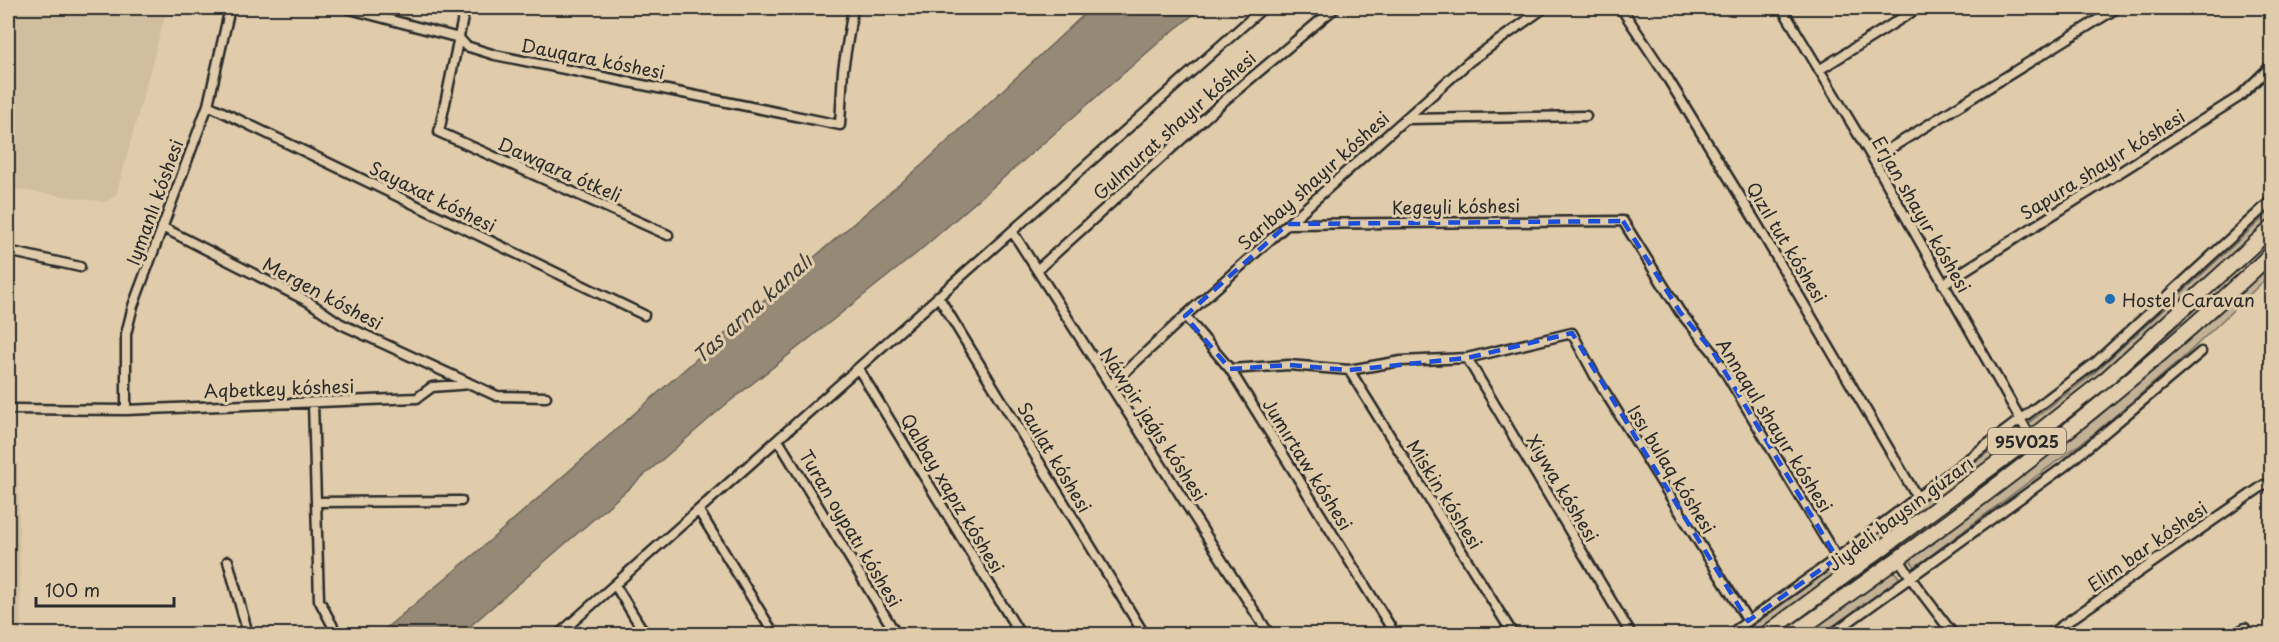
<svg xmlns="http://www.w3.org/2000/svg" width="2279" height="642" font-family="'Playpen Sans',sans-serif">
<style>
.built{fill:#d0be9f}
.green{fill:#c2b195;stroke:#766e60;stroke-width:1.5}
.water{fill:#968a77;stroke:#6b6459;stroke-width:1.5}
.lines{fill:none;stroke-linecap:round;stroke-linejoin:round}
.minor-casing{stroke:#2b2b2b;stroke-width:13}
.primary-casing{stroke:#2b2b2b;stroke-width:18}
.minor{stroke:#e0ccaa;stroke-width:8}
.primary{stroke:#e0ccaa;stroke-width:14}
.marked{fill:none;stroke:#1d4ed8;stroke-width:4.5;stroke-dasharray:12 8;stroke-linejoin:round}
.poi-dot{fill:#1f6fb2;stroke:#e0ccaa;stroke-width:2}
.labels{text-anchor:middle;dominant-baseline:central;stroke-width:6;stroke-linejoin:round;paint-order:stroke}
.shield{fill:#e0ccaa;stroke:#615b51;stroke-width:1.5}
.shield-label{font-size:16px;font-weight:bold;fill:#2b2b2b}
.street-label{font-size:18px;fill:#2b2b2b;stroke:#e0ccaa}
.poi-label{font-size:18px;fill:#2b2b2b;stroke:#e0ccaa;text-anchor:start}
.water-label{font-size:20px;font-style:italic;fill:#403e3a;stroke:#e0ccaa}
</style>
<rect width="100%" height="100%" fill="#e0ccaa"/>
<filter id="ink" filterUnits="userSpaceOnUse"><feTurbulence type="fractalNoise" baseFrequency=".0167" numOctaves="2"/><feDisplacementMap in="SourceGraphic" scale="12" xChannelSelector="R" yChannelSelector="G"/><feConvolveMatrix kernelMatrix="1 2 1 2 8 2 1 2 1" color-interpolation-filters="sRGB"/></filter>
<g filter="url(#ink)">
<path class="built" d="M8,8H167L116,195L105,202L8,188Z
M8,464H18L21,634H8Z"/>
<path class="green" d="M2271,211V222L2096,379L2031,429L2027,424L2093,374Z
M2271,264V274L2185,356L2096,432L1915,567L1910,560L2098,417Z
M2014,433L2019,439L1754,634H1741L1855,552Z
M1894,570L1901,581L1826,634H1804Z"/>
<path class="water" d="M1091,8H1202L1164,38L917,253L724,406L461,634H379L478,551L743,318L922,165Z"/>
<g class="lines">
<g class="minor-casing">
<path id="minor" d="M346,8L459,38L466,46L495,55L840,125L843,70L853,8
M465,8L439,132L668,235
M1621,8L1665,74L1754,219L1917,497
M1782,8L1873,159L2031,438
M1819,70L1918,8
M208,105L644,315
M1405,119L1586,116
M1873,159L2117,8
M1288,224L1623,221L1680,312L1713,352L1837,558
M162,227L309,302L341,324L469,383
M1012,231L1269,634
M8,251L80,267
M1037,270L1225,100L1335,8
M1943,284L2239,97L2272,65
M938,296L1144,634
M1185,316L1230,369L1395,634
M1467,358L1631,634
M858,368L1020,634
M1230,369L1289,365L1349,370L1401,361L1467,358L1572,333L1595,376L1748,621
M1349,370L1513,634
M1110,386L1185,316L1470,61L1544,8
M313,403L319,600L337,634
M8,409L126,410L417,398L432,387L471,384L497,396L546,397
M126,410V334L133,306L208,105L230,8
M778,440L896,634
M316,502L461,501
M699,511L774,634
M1899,559L1915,584L1953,634
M228,561L248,634
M615,585L645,634
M559,634L1263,8
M1730,634L1837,558L2095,363L2272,200
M1832,634L2065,466L2201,352
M2050,634L2264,485
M2235,634L2245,628"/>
</g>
<g class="primary-casing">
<path id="primary" d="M1766,634L2031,438L2107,378L2272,228
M1793,634C1960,516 2123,396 2272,253"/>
</g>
<use href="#minor" class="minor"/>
<use href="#primary" class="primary"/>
</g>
</g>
<path class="marked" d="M1623,221L1680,312L1713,352L1837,558L1748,621L1572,333L1467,358L1349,370L1289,365L1230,369L1185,316L1288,224Z"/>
<circle class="poi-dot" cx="2110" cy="299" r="6"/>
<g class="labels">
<rect class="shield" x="1988" y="428" width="78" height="26" rx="4.5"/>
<g class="shield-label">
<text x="2027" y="441">95V025</text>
</g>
<g class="street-label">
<text transform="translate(593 58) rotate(11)">Dauqara kóshesi</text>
<text transform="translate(1174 125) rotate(-42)">Gulmurat shayır kóshesi</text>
<text transform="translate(2102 164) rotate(-32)">Sapura shayır kóshesi</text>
<text transform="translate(560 169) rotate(24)">Dawqara ótkeli</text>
<text transform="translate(1313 180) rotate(-42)">Sarıbay shayır kóshesi</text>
<text transform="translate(433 196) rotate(26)">Sayaxat kóshesi</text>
<text transform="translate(154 202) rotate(-70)">Iymanlı kóshesi</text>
<text transform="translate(1456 206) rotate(-1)">Kegeyli kóshesi</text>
<text transform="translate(1922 214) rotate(60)">Erjan shayır kóshesi</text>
<text transform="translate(1787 242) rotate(59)">Qızıl tut kóshesi</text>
<text transform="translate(323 293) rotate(28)">Mergen kóshesi</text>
<text transform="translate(279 388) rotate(-2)">Aqbetkey kóshesi</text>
<text transform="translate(1154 424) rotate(57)">Náwpir jaǵıs kóshesi</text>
<text transform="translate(1775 425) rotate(58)">Annaqul shayır kóshesi</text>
<text transform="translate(1055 457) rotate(59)">Saulat kóshesi</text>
<text transform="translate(1308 464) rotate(58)">Jumırtaw kóshesi</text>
<text transform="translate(1672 469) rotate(58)">Issı bulaq kóshesi</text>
<text transform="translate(1563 488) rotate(59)">Xiywa kóshesi</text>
<text transform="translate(953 493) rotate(59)">Qalbay xapız kóshesi</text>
<text transform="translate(1445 494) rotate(58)">Miskin kóshesi</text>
<text transform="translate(1900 513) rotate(-37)">Jiydeli baysın gúzarı</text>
<text transform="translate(851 528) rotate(59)">Turan oypatı kóshesi</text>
<text transform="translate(2147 546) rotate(-35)">Elim bar kóshesi</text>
</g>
<g class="poi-label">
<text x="2122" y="299">Hostel Caravan</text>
</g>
<g class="water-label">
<text transform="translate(752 308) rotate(-42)">Tas arna kanalı</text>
</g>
</g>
<rect width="2279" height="642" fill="none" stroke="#e0ccaa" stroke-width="30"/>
<rect x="15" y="15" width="2249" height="612" fill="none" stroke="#2b2b2b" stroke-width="2" filter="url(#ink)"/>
<path d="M36 597v9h138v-9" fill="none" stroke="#2b2b2b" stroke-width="3"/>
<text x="45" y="597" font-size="18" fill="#2b2b2b" stroke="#e0ccaa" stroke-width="4.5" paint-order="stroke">100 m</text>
</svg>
